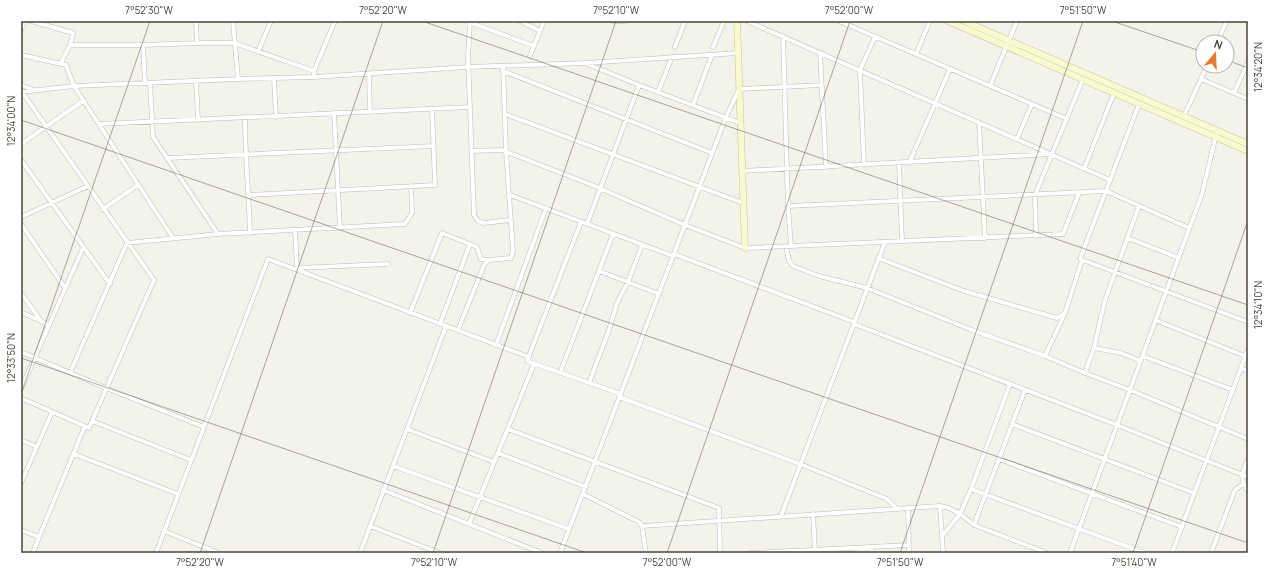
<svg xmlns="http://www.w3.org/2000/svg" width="1269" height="574" font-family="Manrope,sans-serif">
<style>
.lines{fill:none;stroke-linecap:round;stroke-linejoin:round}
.street-casing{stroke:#bebdae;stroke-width:5}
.secondary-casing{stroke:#c5c598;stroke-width:7}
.street{stroke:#fff;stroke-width:4}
.secondary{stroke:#f9f9cf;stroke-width:6}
.ticks{fill:none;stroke:#474539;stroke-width:1;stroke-opacity:0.45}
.neatline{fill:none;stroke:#474539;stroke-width:1.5}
.ticks-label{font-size:10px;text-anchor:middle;fill:#474539}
</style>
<rect width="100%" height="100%" fill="#f4f3eb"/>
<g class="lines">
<g class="street-casing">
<path id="street" d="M31,21L73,33L70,45L61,63
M196,21L197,43
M233,21L238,79
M466,21L534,46
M470,21L468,57L474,215L478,221L484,223L511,220
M520,21L540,31
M612,21H626
M747,21L1110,180
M839,21L1067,119
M21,30L24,21
M783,36L788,206L791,246
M1217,42L1227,21
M70,45H143L197,43H234L314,71
M143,45L145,83
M675,47L685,21
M713,47L724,21
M258,52L271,21
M820,53L826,167
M916,54L930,21
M21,55L66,65L74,86L173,238
M530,56L544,21
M587,64L639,85L740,123
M503,71L712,153
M369,74L370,112
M314,77V71L335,21
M274,79L276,117
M1201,79L1248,99
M196,81L198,120
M150,83L153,137L218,234
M21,85L34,90
M990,86L1017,21
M21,92L74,86L238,79L314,77L468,67L586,63L738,53
M658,92L672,57
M1234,93L1248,62
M1139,104L1080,259L1248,322
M693,105L712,55
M334,113L340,228
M505,114L743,203
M1184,116L1207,66
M245,118C245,157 249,195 250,233
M979,123L985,238
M99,124L470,107
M1017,139L1032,104
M21,144L83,101
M471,151L502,150L592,185L685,225L745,248L1063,234L1079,193
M168,158L434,146
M21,160L110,284
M899,163L902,241
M909,163L950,69
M864,165L860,70L875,37
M1084,169L1114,93
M742,171L1051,154
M249,195L435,185L432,109
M510,195L673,256
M788,206L1106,191L1189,228
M103,209L138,185
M21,217L88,186
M581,222L527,361L621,394
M21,224L65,288
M587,224L639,85
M295,231L297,268L388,264
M1036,236L1035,195L1083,79
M1128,238L1179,258
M786,246L789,261L793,266L819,276L867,288L972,330L1045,356L1085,373L1130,390L1248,439
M674,254L854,322
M878,258L964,291L1057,318L1065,313L1082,260
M599,271L659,294
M21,293L41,321
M21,312L49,325
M410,313L442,233L477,247L481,259L489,260
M1155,320L1245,356
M440,324L470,244
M854,324L1117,425L1248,477
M458,330L484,265L489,260L511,258L513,251L506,151L503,66
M496,345L546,208
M1094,348L1121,353L1141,361
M21,352L106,388L204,427
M1045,356L1065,313
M1143,356L1233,390
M1241,368L1248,371
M70,373L127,243L218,234L405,224L412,213L411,186
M560,373L613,234
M1085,373L1094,348L1105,300L1139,206
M589,383L609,330L617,303L628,282L642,245
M21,389L83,248
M619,397L800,464L887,499L897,509
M21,398L89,428L154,280L22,92
M92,421L191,460
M1012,424L1194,493
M407,429L494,462
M508,429L719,508L720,553
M21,440L37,447
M498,453L586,487
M74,454L178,494
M999,459L1182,527
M1248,459C1242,473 1239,479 1248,491
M393,466L569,529
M21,483L52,412
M971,489L1145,553
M383,490L542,553
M583,494L639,522L642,526L646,553
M940,506L943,553
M908,508L909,553
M813,514L815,550
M781,516L885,242
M469,524L534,364
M974,525L1025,390
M370,526L440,553
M642,526L940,506L949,508L960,514L974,525L1047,553
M21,530L39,537
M164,531L219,553
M942,536L960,514L971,489L1010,384
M871,547V553
M33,553L39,537L85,426
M156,553L268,259L529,357
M360,553L446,326
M560,553L726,117L739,89L821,85
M750,553L909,545
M1070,553L1202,194L1216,135
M1172,553L1248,349
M1211,553L1235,490L1243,484"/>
</g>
<g class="secondary-casing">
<path id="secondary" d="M737,21L745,248
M948,21L1248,151
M964,21L1248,144"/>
</g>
<use href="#street" class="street"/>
<use href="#secondary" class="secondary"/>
</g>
<path class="ticks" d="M422,21L1248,305M1112,21L1203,52M1227,60L1248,68M21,120L1248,543M21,358L587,553M21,394L150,21M200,553L383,21M433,553L616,21M667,553L850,21M900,553L1083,21M1133,553L1248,220"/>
<rect width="1269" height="574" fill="none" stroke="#ffffff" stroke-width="44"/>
<g transform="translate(1215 54) rotate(19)"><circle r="19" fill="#ffffff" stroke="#b5b5b0"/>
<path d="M0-3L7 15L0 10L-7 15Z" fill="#e47932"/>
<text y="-6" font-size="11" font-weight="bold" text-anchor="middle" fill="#474539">N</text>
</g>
<rect x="22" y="22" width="1225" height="530" class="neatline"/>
<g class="ticks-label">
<text x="149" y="14">7°52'30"W</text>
<text x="383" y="14">7°52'20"W</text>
<text x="616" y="14">7°52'10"W</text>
<text x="849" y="14">7°52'00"W</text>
<text x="1083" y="14">7°51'50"W</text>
<text transform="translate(1258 67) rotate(-90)" y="4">12°34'20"N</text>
<text transform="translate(11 121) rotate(-90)" y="4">12°34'00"N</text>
<text transform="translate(1258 305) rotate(-90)" y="4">12°34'10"N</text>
<text transform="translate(11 358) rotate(-90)" y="4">12°33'50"N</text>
<text x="200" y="566">7°52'20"W</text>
<text x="434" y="566">7°52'10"W</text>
<text x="667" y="566">7°52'00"W</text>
<text x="900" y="566">7°51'50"W</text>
<text x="1134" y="566">7°51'40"W</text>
</g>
</svg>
